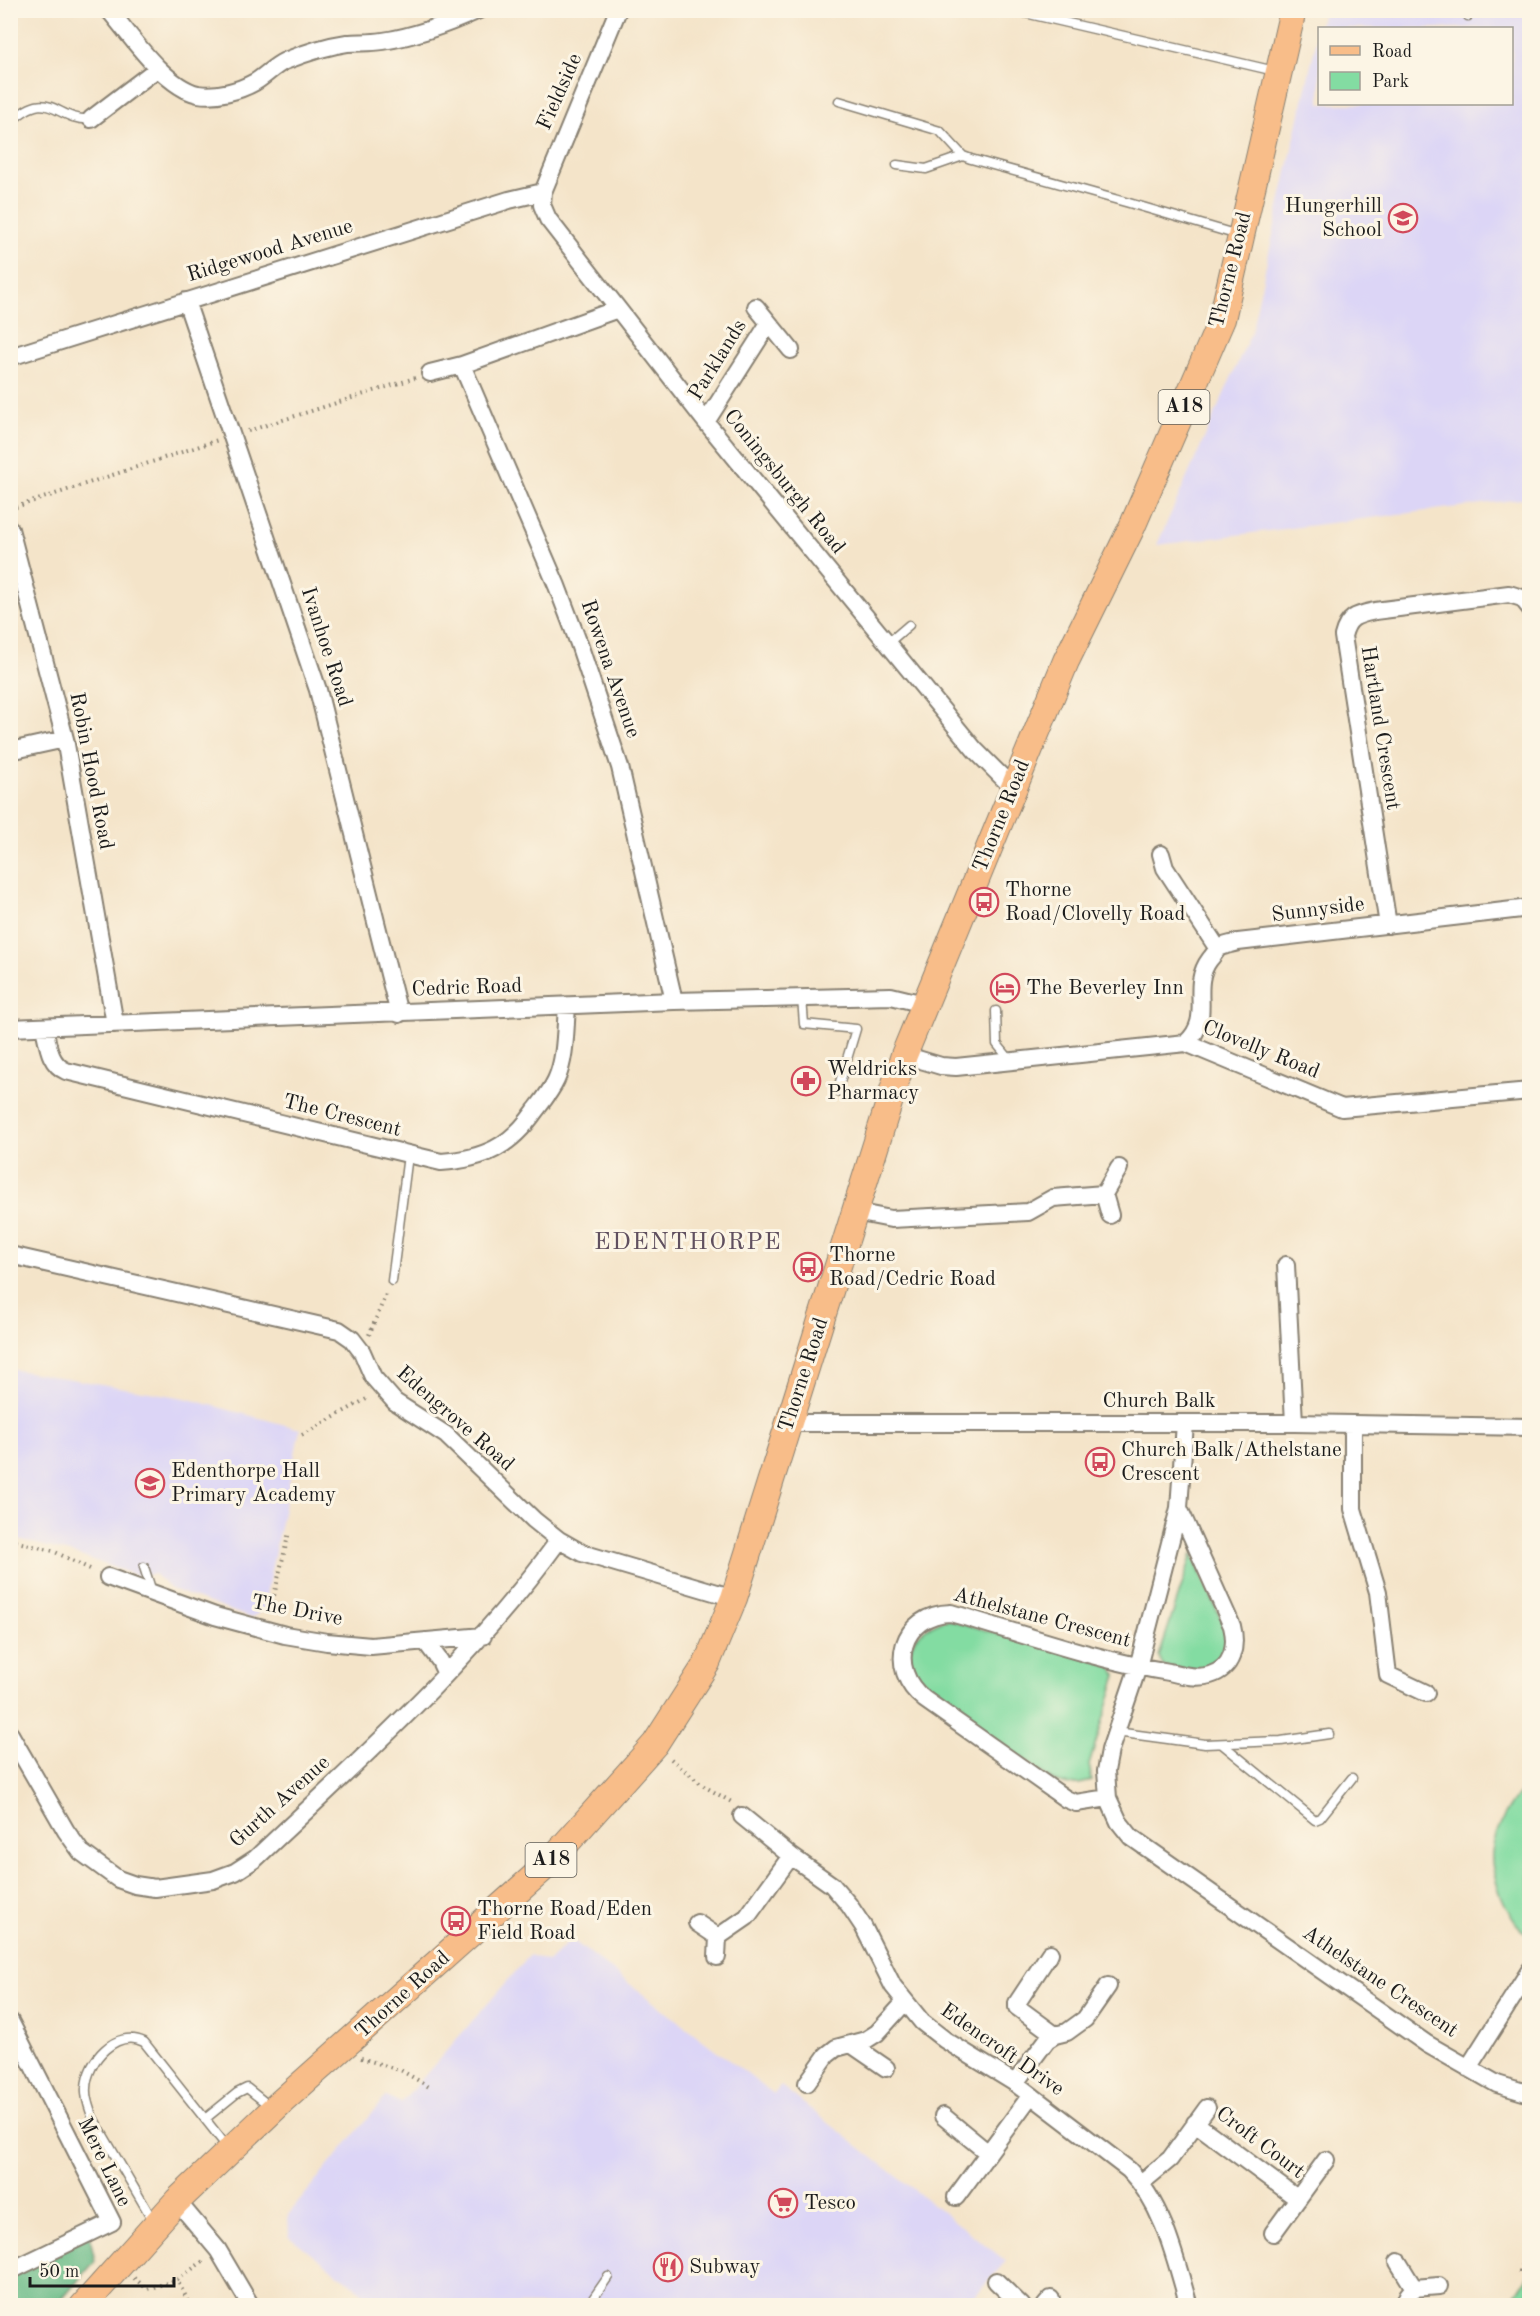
<svg xmlns="http://www.w3.org/2000/svg" width="1540" height="2316" font-family="'Old Standard TT',serif">
<style>
.built{fill:#dcd5f6;fill-rule:evenodd}
.green{fill:#83dca2;stroke:#507c5f;stroke-width:1.5}
.forest{fill:#6abc88;stroke:#436c52;stroke-width:1.5}
.lines{fill:none;stroke-linecap:round;stroke-linejoin:round}
.lane-casing{stroke:#888072;stroke-width:11}
.street-casing{stroke:#888072;stroke-width:20}
.primary-casing{stroke:#888072;stroke-width:28}
.path{stroke:#888072;stroke-width:4;stroke-dasharray:1.5 4.5;stroke-linecap:butt}
.lane{stroke:#fff;stroke-width:8}
.street{stroke:#fff;stroke-width:16}
.primary{stroke:#f8bd89;stroke-width:26}
.labels{text-anchor:middle;dominant-baseline:central;stroke-width:6;stroke-linejoin:round;paint-order:stroke}
.shield{fill:#fcf5e5;stroke:#5f5d58;stroke-width:1.5}
.shield-label{font-size:20px;font-weight:bold;fill:#1c1c1c}
.street-label{font-size:21px;fill:#1c1c1c;stroke:#fcf5e5}
.poi-label{font-size:21px;fill:#1c1c1c;stroke:#fcf5e5;text-anchor:start}
.quarter-label{font-size:24px;letter-spacing:1.5px;fill:#60505f;stroke:#fcf5e5}
</style>
<rect width="100%" height="100%" fill="#fcf5e5"/>
<filter id="ink" filterUnits="userSpaceOnUse"><feTurbulence type="fractalNoise" baseFrequency=".0167" numOctaves="2"/><feDisplacementMap in="SourceGraphic" scale="12" xChannelSelector="R" yChannelSelector="G"/><feConvolveMatrix kernelMatrix="1 2 1 2 8 2 1 2 1" color-interpolation-filters="sRGB"/></filter>
<filter id="wash" filterUnits="userSpaceOnUse"><feTurbulence type="fractalNoise" baseFrequency=".008" numOctaves="4" result="noise"/><feDisplacementMap in="SourceGraphic" scale="24" xChannelSelector="R" yChannelSelector="G"/><feGaussianBlur stdDeviation="1.35" result="paint"/><feColorMatrix in="noise" values="0 0 0 0 0 0 0 0 0 0 0 0 0 0 0 0 0 1.4 0 .05"/><feComposite in="paint" operator="in"/></filter>
<g filter="url(#wash)">
<rect width="100%" height="100%" fill="#f4e4c9"/>
<path class="built" d="M1323,11H1529V498L1157,545L1251,333ZM1320,28H1512V104H1320Z
M10,1369L185,1398L300,1429L263,1610L251,1618L171,1589L154,1574L139,1576L78,1555L11,1537Z
M571,1939L773,2094L781,2086L1006,2261L967,2305H379L289,2236L288,2215L386,2096L401,2103L530,1955L548,1962Z"/>
<path class="green" d="M1192,1554L1226,1631V1651L1214,1666L1196,1671L1163,1666L1159,1656Z
M946,1619L1108,1664L1117,1675L1089,1765L1092,1781C1076,1785 1067,1787 1052,1780L922,1685C900,1650 910,1633 946,1619Z
M1529,1783L1530,1923L1525,1932C1515,1925 1509,1912 1504,1902C1488,1866 1487,1847 1506,1813C1513,1802 1519,1791 1529,1783Z
M1529,2275V2305H1509Z"/>
<path class="forest" d="M88,2227L95,2261L57,2305L11,2306V2274Z"/>
</g>
<g filter="url(#ink)">
<g class="lines">
<g class="lane-casing">
<path id="lane" d="M1012,10L1275,71
M1468,10V16
M839,101L940,131L963,156L971,159L1129,203L1238,235
M10,123C50,84 55,122 91,119
M897,165L926,169L963,156
M888,643L909,625
M802,998L804,1024L856,1029L837,1092
M996,1011L997,1044L1011,1061
M392,1281L408,1155
M144,1567L152,1592
M1116,1732L1205,1744L1281,1741L1329,1734
M1222,1744L1315,1820L1320,1818L1352,1778
M205,2119L237,2093L247,2088L272,2108
M154,2222L92,2116C89,2107 85,2098 86,2088C87,2061 116,2028 144,2042L228,2148
M588,2306L608,2277"/>
</g>
<g class="street-casing">
<path id="street" d="M109,10C130,35 165,87 198,94C216,97 239,91 255,82C265,76 274,66 285,61C305,53 326,46 347,43C359,42 371,43 383,41C417,36 448,24 479,10
M618,10L543,192L542,205L548,219L706,422L975,750L1004,779L1015,784
M91,119L158,68
M186,301L318,690L399,1014
M756,307L791,350
M10,357L509,200L543,192
M462,365L557,586L579,644L620,767L674,1001
M430,373L462,365L618,309
M706,422L769,323
M10,529L65,739L115,1024
M10,751L65,739
M1161,854L1165,868L1218,949
M1388,925L1343,636C1348,616 1357,615 1375,611L1509,594L1522,598L1530,608
M44,1027C48,1044 49,1064 66,1071L441,1162C484,1159 510,1147 535,1111C542,1102 551,1091 556,1080C566,1058 565,1030 567,1007
M10,1028L674,1001L891,996L924,1004
M1186,1043C1215,1017 1188,988 1210,959C1213,956 1216,950 1219,948C1224,945 1232,944 1238,942L1530,908
M904,1055L941,1066L956,1067L1186,1043L1342,1108L1530,1091
M855,1212L891,1219L1028,1212L1053,1198L1104,1194
M1110,1215L1104,1194L1119,1168
M10,1255L339,1330L352,1339L362,1352L373,1377L395,1402L446,1435L534,1520L559,1540L582,1553L734,1598
M1286,1265L1294,1423
M788,1423H1294L1530,1427
M1185,1423L1179,1508L1138,1667L1110,1750L1106,1771L1108,1798L1119,1822L1131,1837L1427,2044L1497,2084L1530,2094
M1353,1425V1509L1378,1592L1388,1675L1426,1693
M108,1577L215,1616L285,1635L327,1642L371,1646L483,1636
M425,1641L440,1661L446,1674
M10,1734L66,1831L81,1852L118,1879L135,1885L155,1888L213,1880L235,1872L255,1859C362,1758 472,1660 559,1540
M1108,1798L1076,1803L1066,1799L924,1699C886,1669 901,1614 951,1613C1023,1634 1095,1660 1169,1672C1182,1675 1197,1679 1210,1675C1233,1668 1237,1646 1232,1626L1179,1508
M742,1816L791,1856L832,1885L849,1905L863,1926L893,1986L922,2022L945,2040L1015,2083L1129,2170C1164,2206 1175,2258 1189,2306
M697,1923L718,1937L717,1957
M718,1937L747,1917L791,1856
M1050,1953L1017,2003V2007L1055,2035
M10,2021L112,2222L10,2271
M851,2044L886,2068
M1468,2068L1530,1970
M807,2083L827,2055L836,2048L866,2040L877,2033L905,2002
M1015,2083L1047,2040L1055,2035L1067,2032L1085,2019L1108,1986
M943,2116L988,2153
M1195,2123L1298,2199
M1141,2183L1170,2159L1207,2108
M956,2197L1031,2095
M177,2201L218,2250L251,2306
M1273,2233L1326,2160
M1398,2262L1414,2288L1439,2286
M996,2281L1022,2306
M1045,2306L1051,2299
M1404,2306L1408,2295L1414,2288"/>
</g>
<g class="primary-casing">
<path id="primary" d="M83,2306L177,2201L279,2104L546,1866L655,1744L707,1663L734,1598L904,1055L1066,661L1132,527L1222,319L1293,10"/>
</g>
<path class="path" d="M248,431L415,378
M10,509L218,440
M369,1335L387,1292
M302,1435L370,1397
M10,1540L53,1551L94,1571
M270,1613L289,1532
M671,1759L702,1785L733,1803
M361,2058L402,2071L431,2088
M1530,2248L1520,2271L1530,2277
M134,2278L147,2289L177,2280
M191,2306L177,2280L206,2259
M1518,2306L1530,2289"/>
<use href="#lane" class="lane"/>
<use href="#street" class="street"/>
<use href="#primary" class="primary"/>
</g>
</g>
<defs>
<g id="school-ring" transform="scale(1.5)"><circle r="9.5" fill="#fcf5e5" stroke="#d1495b" stroke-width="1.5"/><path d="M0-5L7-2L0 1L-7-2ZM-4 1L0 2.5L4 1V4Q0 6-4 4Z" fill="#d1495b"/></g>
<g id="bus-ring" transform="scale(1.5)"><circle r="9.5" fill="#fcf5e5" stroke="#d1495b" stroke-width="1.5"/><path d="M-5-6H5V4H4V6H2V4H-2V6H-4V4H-5ZM-3.5-4V0h7V-4ZM-3.5 1.2v1.5H-2V1.2ZM2 1.2v1.5H3.5V1.2Z" fill="#d1495b"/></g>
<g id="hotel-ring" transform="scale(1.5)"><circle r="9.5" fill="#fcf5e5" stroke="#d1495b" stroke-width="1.5"/><path d="M-6-4.5h1.5V1H6V5H4.5V3h-9V5H-6ZM-4 0a1.8 1.8 0 1 1 3.6 0ZM.5 0V-2.5h3Q6-2.5 6 0Z" fill="#d1495b"/></g>
<g id="pharmacy-ring" transform="scale(1.5)"><circle r="9.5" fill="#fcf5e5" stroke="#d1495b" stroke-width="1.5"/><path d="M-2-6h4v4h4v4h-4v4h-4v-4h-4v-4h4Z" fill="#d1495b"/></g>
<g id="supermarket-ring" transform="scale(1.5)"><circle r="9.5" fill="#fcf5e5" stroke="#d1495b" stroke-width="1.5"/><path d="M-6-5.5h2.5l.6 2H6L4.5 2H-2.5L-4.4-4H-6ZM-1.5 3.2a1.3 1.3 0 1 0 .1 0ZM3 3.2a1.3 1.3 0 1 0 .1 0Z" fill="#d1495b"/></g>
<g id="restaurant-ring" transform="scale(1.5)"><circle r="9.5" fill="#fcf5e5" stroke="#d1495b" stroke-width="1.5"/><path d="M-5-6h1v4h1v-4h1v4h1v-4h1v5L-1.5 .5V6h-2V.5L-5-1ZM5-6V6H3V1.5H1.5Q1.5-4 5-6Z" fill="#d1495b"/></g>
</defs>
<g fill-rule="evenodd">
<use href="#school-ring" x="1403" y="218"/>
<use href="#bus-ring" x="984" y="902"/>
<use href="#hotel-ring" x="1005" y="988"/>
<use href="#pharmacy-ring" x="806" y="1081"/>
<use href="#bus-ring" x="808" y="1267"/>
<use href="#bus-ring" x="1100" y="1462"/>
<use href="#school-ring" x="150" y="1483"/>
<use href="#bus-ring" x="456" y="1921"/>
<use href="#supermarket-ring" x="783" y="2203"/>
<use href="#restaurant-ring" x="668" y="2267"/>
</g>
<g class="labels">
<g class="shield">
<rect x="1158.5" y="390" width="51" height="34" rx="4.5"/>
<rect x="525.5" y="1843" width="51" height="34" rx="4.5"/>
</g>
<g class="shield-label">
<text x="1184" y="407">A18</text>
<text x="551" y="1860">A18</text>
</g>
<g class="street-label">
<text transform="translate(560 92) rotate(-66)">Fieldside</text>
<text transform="translate(270 251) rotate(-17)">Ridgewood Avenue</text>
<text transform="translate(1231 270) rotate(-76)">Thorne Road</text>
<text transform="translate(718 360) rotate(-58)">Parklands</text>
<text transform="translate(784 482) rotate(51)">Coningsburgh Road</text>
<text transform="translate(326 647) rotate(72)">Ivanhoe Road</text>
<text transform="translate(610 669) rotate(71)">Rowena Avenue</text>
<text transform="translate(1380 728) rotate(81)">Hartland Crescent</text>
<text transform="translate(91 771) rotate(79)">Robin Hood Road</text>
<text transform="translate(1002 816) rotate(-68)">Thorne Road</text>
<text transform="translate(1318 910) rotate(-7)">Sunnyside</text>
<text transform="translate(467 988) rotate(-2)">Cedric Road</text>
<text transform="translate(1261 1050) rotate(22)">Clovelly Road</text>
<text transform="translate(342 1116) rotate(14)">The Crescent</text>
<text transform="translate(804 1375) rotate(-72)">Thorne Road</text>
<text x="1159" y="1401">Church Balk</text>
<text transform="translate(455 1419) rotate(41)">Edengrove Road</text>
<text transform="translate(297 1611) rotate(11)">The Drive</text>
<text transform="translate(1042 1618) rotate(15)">Athelstane Crescent</text>
<text transform="translate(280 1802) rotate(-42)">Gurth Avenue</text>
<text transform="translate(1380 1982) rotate(34)">Athelstane Crescent</text>
<text transform="translate(403 1995) rotate(-42)">Thorne Road</text>
<text transform="translate(1002 2050) rotate(35)">Edencroft Drive</text>
<text transform="translate(1260 2143) rotate(37)">Croft Court</text>
<text transform="translate(104 2162) rotate(64)">Mere Lane</text>
</g>
<g class="poi-label">
<text x="1382" y="206" text-anchor="end">Hungerhill<tspan x="1382" dy="24">School</tspan></text>
<text x="1005" y="890">Thorne<tspan x="1005" dy="24">Road/Clovelly Road</tspan></text>
<text x="1026" y="988">The Beverley Inn</text>
<text x="827" y="1069">Weldricks<tspan x="827" dy="24">Pharmacy</tspan></text>
<text x="829" y="1255">Thorne<tspan x="829" dy="24">Road/Cedric Road</tspan></text>
<text x="1121" y="1450">Church Balk/Athelstane<tspan x="1121" dy="24">Crescent</tspan></text>
<text x="171" y="1471">Edenthorpe Hall<tspan x="171" dy="24">Primary Academy</tspan></text>
<text x="477" y="1909">Thorne Road/Eden<tspan x="477" dy="24">Field Road</tspan></text>
<text x="804" y="2203">Tesco</text>
<text x="689" y="2267">Subway</text>
</g>
<g class="quarter-label">
<text x="688" y="1243">EDENTHORPE</text>
</g>
</g>
<rect width="1540" height="2316" fill="none" stroke="#fcf5e5" stroke-width="36"/>
<rect x="1318" y="27" width="195" height="78" fill="#fcf5e5" stroke="#a29e95" stroke-width="1.5"/>
<rect x="1330" y="46" width="30" height="9" fill="#f8bd89" stroke="#a29e95" stroke-width="1.5"/>
<text x="1372" y="57" font-size="18" fill="#1c1c1c">Road</text>
<rect x="1330" y="72" width="30" height="18" fill="#83dca2" stroke="#a29e95" stroke-width="1.5"/>
<text x="1372" y="87" font-size="18" fill="#1c1c1c">Park</text>
<path d="M30 2277v9h144v-9" fill="none" stroke="#1c1c1c" stroke-width="3"/>
<text x="39" y="2277" font-size="18" fill="#1c1c1c" stroke="#fcf5e5" stroke-width="4.5" paint-order="stroke">50 m</text>
</svg>
